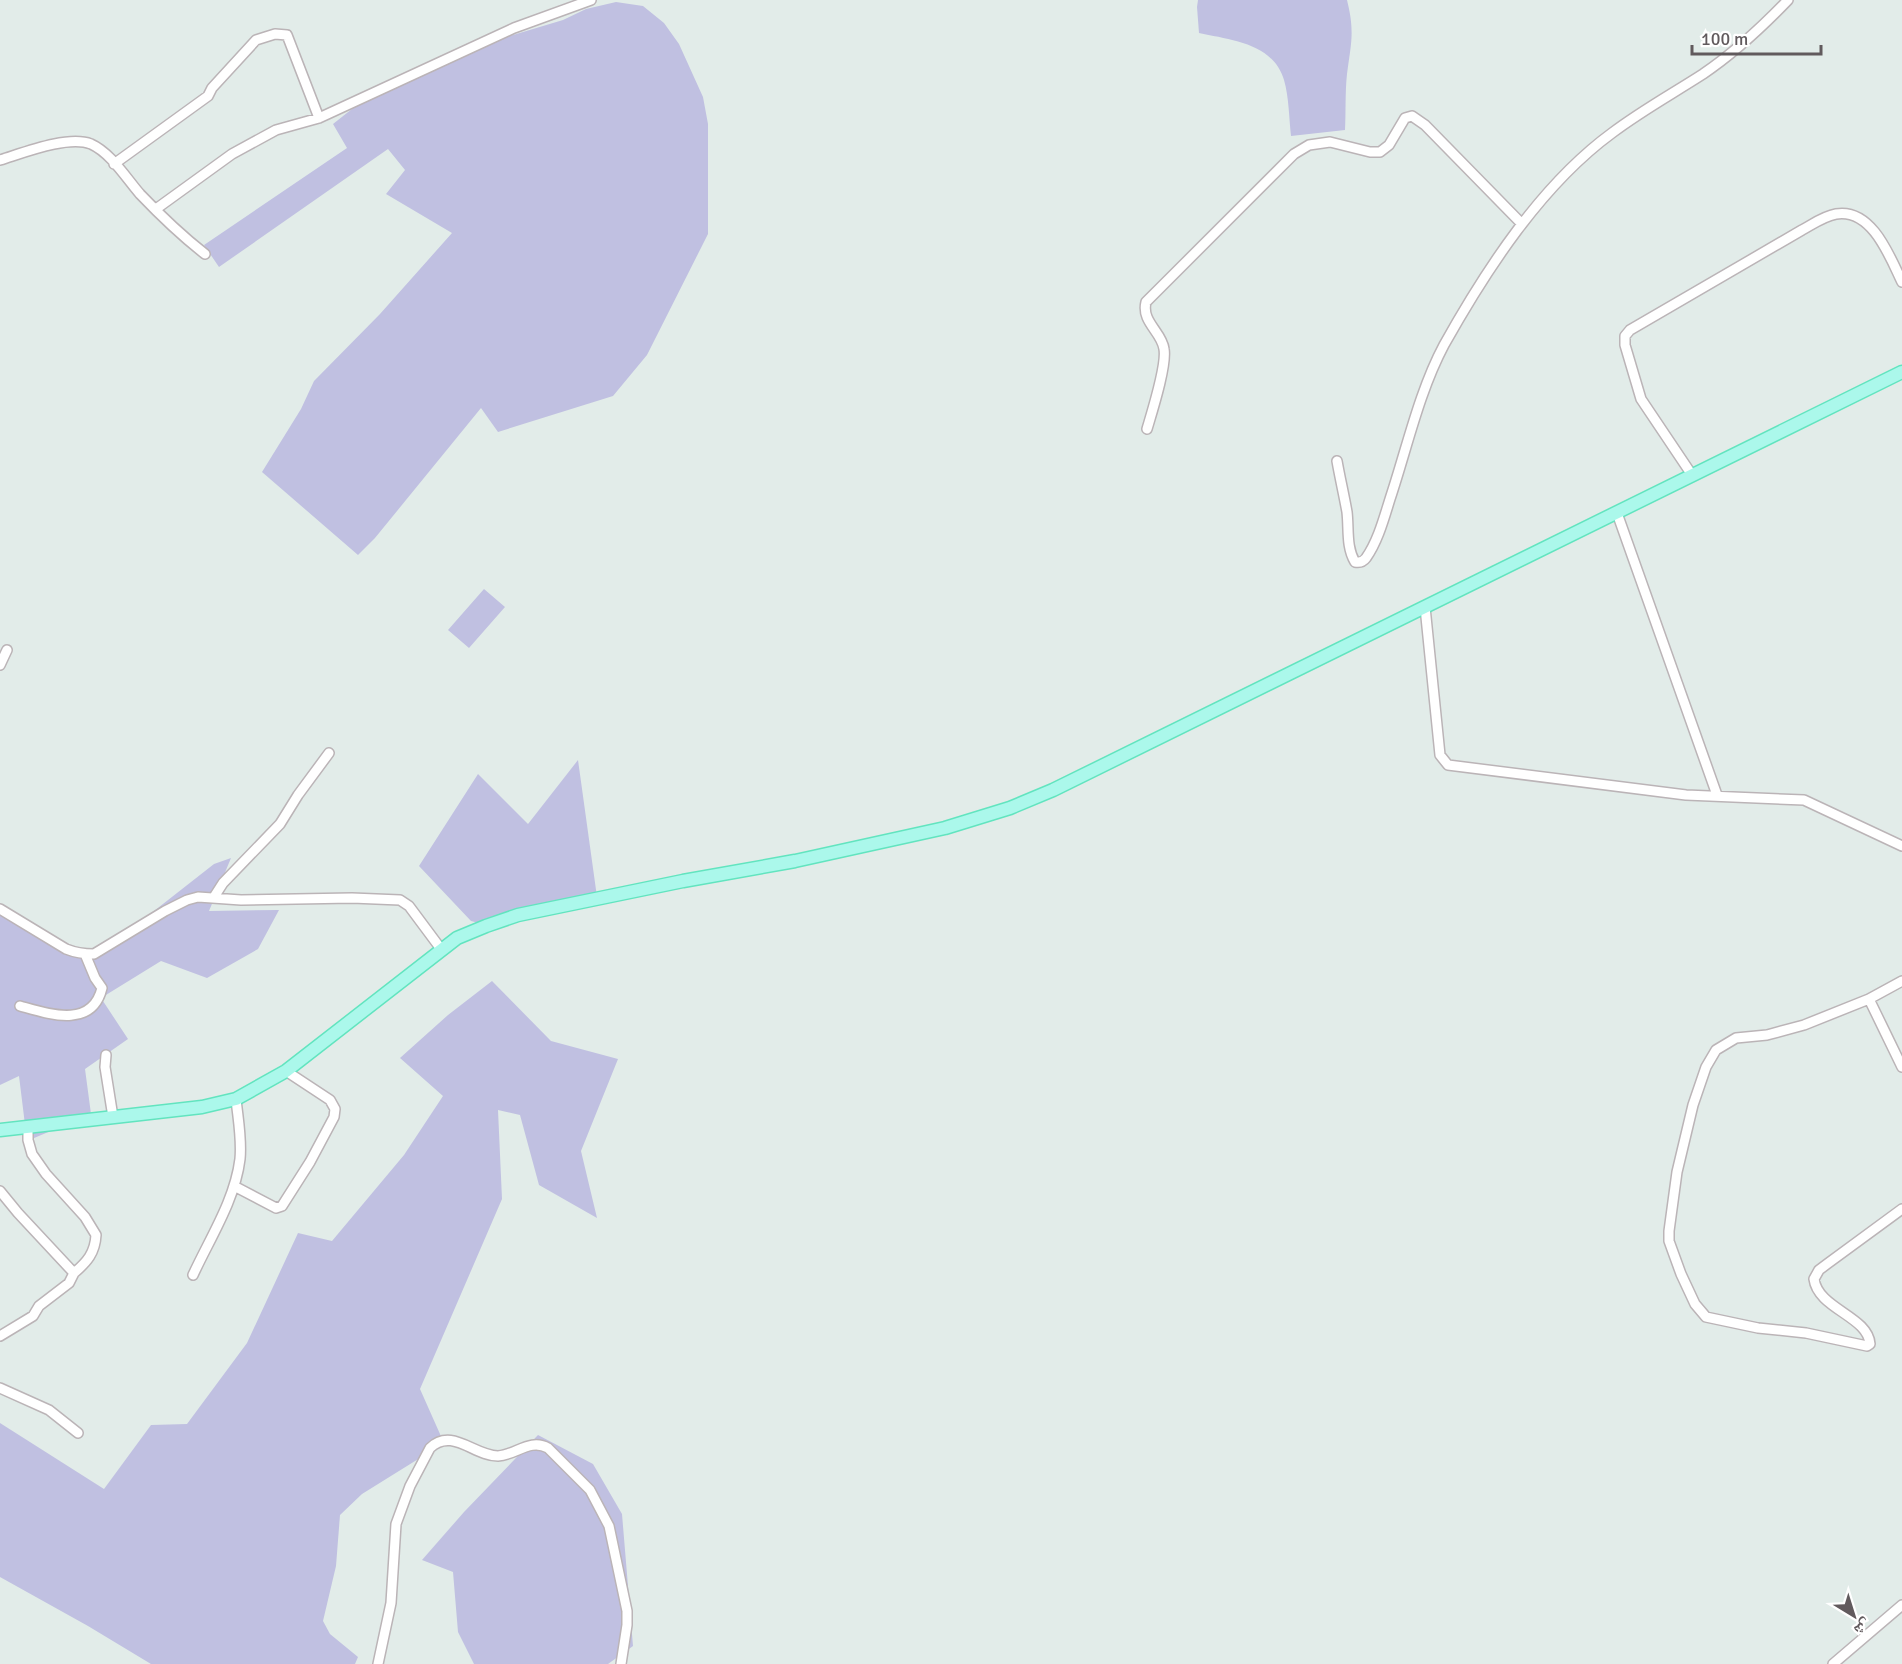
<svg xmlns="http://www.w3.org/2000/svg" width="1902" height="1664" font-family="Signika,'Noto Naskh Arabic',sans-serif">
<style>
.green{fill:#c0c0e1}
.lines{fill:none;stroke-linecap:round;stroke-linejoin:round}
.minor-casing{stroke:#bbb4b7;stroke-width:12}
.major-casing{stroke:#62e4bf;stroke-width:15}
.minor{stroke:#fff;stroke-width:9}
.major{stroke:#abf8eb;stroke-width:12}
</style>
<rect width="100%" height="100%" fill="#e2ece9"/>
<path class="green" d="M1198,0H1347C1355,32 1351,43 1347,74C1345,92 1346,112 1345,130L1291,136C1289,118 1289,97 1284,80C1273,43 1231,40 1199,33L1197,7Z
M616,2L643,6L664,23L679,44L703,97L708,124V234L647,355L613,396L498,432L481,408L375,538L358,555L262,472L301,409L314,381L380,314L452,233L386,194L405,170L388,149L219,267L204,245L347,148L333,124L376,90L503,38L563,20L586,9Z
M484,589L505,607L469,648L448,630Z
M578,760L597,897L483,924L471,921L419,866L478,774L528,824Z
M231,858L209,911L279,910L258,949L207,978L161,961L101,998L128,1039L85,1069L91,1114L27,1141L19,1076L0,1085V908L47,935L87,952L117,940L214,864Z
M492,981L551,1041L618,1059L581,1151L597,1218L539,1185L520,1115L498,1110L502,1199L420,1389L444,1443L362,1494L340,1515L336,1566L323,1621L330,1634L358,1657L355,1664H151L88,1626L0,1577V1423L104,1489L151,1425L187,1424L247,1343L298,1233L332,1241L404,1155L443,1096L400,1058L448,1015Z
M538,1435L593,1464L622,1514L633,1646L608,1664H474L458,1632L453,1572L422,1560L464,1512Z"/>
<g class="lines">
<g class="minor-casing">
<path id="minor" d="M0,160C23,153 68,135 91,144C111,153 126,178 140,194C160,215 182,236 205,254
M114,164L208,96L212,88L256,40L275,34L287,35L319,118
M156,209L232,154L276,130L319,118L514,28L591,0
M1147,429C1152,412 1167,365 1164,349C1162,332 1141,322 1146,302L1294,154L1309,145L1330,142L1370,152H1380L1389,145L1405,118L1412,116L1425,125L1522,224
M1337,461C1340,478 1344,495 1347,512C1349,529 1346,547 1355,562C1360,563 1363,562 1366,558C1378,541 1384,518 1390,499C1407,448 1419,392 1444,345C1486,270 1541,185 1612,133C1641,111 1672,94 1703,74C1734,53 1762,27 1788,0
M1692,475L1641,399L1625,345V336L1630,330L1802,230C1813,224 1824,216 1836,214C1872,208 1890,257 1902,282
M1617,513L1717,795
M1425,607L1440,755L1448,765L1686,795L1804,800L1902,846
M0,665L7,650
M214,897L223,883L280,824L298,795L329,753
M0,909L66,949C76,953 83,954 94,954L165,911L187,900L198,897L241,900L352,898L400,900L409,906L441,949
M1902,981L1869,999L1902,1067
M1869,999L1804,1025L1767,1035L1736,1038L1716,1050L1706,1067L1693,1105L1677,1172L1669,1231V1241L1681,1274L1695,1304L1706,1317L1758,1328L1806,1333L1867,1346L1870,1344C1868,1316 1818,1309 1814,1279L1819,1270L1827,1264L1902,1209
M20,1006C49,1014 92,1029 102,988L95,978L85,954
M106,1055L105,1067L113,1117
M28,1126V1140L32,1154L46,1174L85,1217L96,1235C95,1253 87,1262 74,1273
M234,1186L276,1208L282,1206L310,1162L334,1117L335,1109L330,1100L286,1071
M0,1191L18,1213L74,1273L69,1283L39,1306L33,1316L0,1336
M193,1275C210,1238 235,1200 240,1159C242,1139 238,1119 236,1099
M0,1388L49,1410L78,1433
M378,1664L391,1603L396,1524L410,1486L430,1448C452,1427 474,1456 498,1456C516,1455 530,1438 548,1448L590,1490L609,1526L627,1611V1625L621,1664
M1833,1664L1902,1605"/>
</g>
<g class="major-casing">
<path id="major" d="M0,1130L202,1107L236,1099L286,1071L457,938L486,926L518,915L683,881L795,861L945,828L1010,808L1053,790L1902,372"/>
</g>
<use href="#minor" class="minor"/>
<use href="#major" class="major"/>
</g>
<g transform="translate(1854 1616) rotate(142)" stroke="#ffffff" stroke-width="4.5" paint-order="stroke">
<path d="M0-4.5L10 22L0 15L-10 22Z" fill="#615a5d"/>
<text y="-9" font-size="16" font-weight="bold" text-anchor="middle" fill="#615a5d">ش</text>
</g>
<path d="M1692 45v9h129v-9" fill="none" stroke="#615a5d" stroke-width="3"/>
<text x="1701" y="45" font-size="18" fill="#615a5d" stroke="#ffffff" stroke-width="4.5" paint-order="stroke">100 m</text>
</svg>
